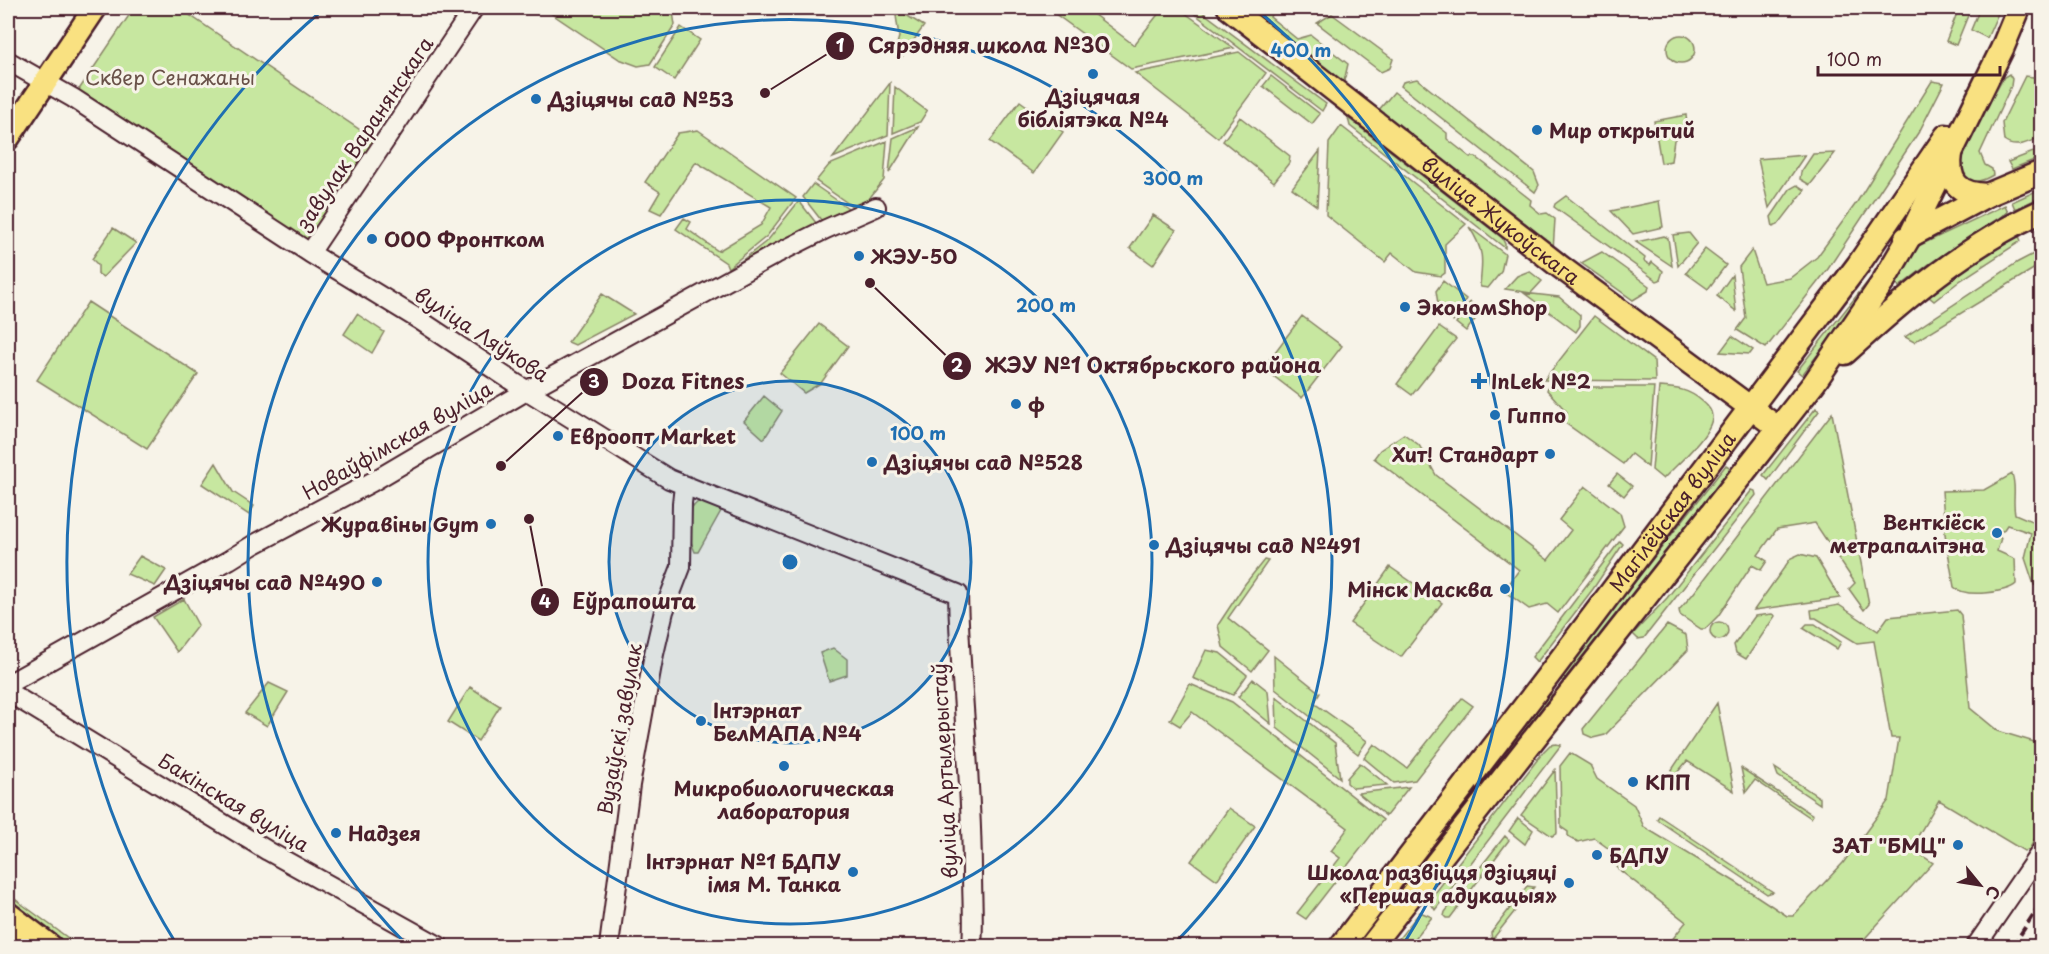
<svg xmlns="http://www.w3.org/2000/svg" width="2049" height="954" font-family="'Playpen Sans',sans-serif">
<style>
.green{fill:#c7e7a0;stroke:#888366;stroke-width:1.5}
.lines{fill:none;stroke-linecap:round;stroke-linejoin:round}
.minor-casing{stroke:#4a1f2b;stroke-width:22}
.major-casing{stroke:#4a1f2b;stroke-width:27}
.minor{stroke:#f7f3e8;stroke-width:18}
.major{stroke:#f9e181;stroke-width:22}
.rail{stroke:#4a1f2b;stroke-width:4;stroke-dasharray:9 4.5;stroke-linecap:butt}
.ring{fill:none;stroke:#1f6fb2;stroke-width:3}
.poi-dot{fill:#1f6fb2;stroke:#f7f3e8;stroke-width:2}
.labels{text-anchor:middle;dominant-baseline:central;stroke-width:6;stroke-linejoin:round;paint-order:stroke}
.park-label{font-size:20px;fill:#695148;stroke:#f7f3e8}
.poi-label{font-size:20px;font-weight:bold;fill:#4a1f2b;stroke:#f7f3e8;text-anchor:start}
.street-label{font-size:20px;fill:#4a1f2b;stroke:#f7f3e8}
.centre{fill:#1f6fb2;stroke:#f7f3e8;stroke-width:3}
.ring-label{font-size:18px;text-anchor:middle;font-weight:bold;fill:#1f6fb2;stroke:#f7f3e8;stroke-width:6;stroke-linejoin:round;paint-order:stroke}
.leader{fill:none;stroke:#4a1f2b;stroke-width:2}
.callout-dot{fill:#4a1f2b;stroke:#f7f3e8;stroke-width:2}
.mark-label{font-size:18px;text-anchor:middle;font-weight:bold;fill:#fff}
.callout-label{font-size:21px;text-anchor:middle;font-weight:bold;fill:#4a1f2b;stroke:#f7f3e8;stroke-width:6;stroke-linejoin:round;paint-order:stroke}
</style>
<rect width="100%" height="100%" fill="#f7f3e8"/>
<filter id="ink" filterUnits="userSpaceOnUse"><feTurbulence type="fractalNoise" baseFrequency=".0167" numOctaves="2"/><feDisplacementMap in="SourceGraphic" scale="12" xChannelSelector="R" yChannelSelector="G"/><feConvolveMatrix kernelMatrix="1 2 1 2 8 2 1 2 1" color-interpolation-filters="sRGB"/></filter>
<g filter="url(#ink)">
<path class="green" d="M134,8H179L378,142L312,243L78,91Z
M543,8H668L673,12L675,25L650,64L638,66L619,59Z
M895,8H900L901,12L924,26L901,58L897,44L899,37Z
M1047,8H1085L1134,45L1163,8H1178L1234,48L1131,69Z
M1187,8H1197L1326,104L1322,111Z
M1251,8H1274L1270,17L1297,39L1311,35L1348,64L1343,86Z
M1959,8H1971L1956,45L1946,41Z
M1980,8L2000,9L1987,38L1971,30Z
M1332,14L1393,59L1390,68L1381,72L1317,23Z
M681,27L700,40L674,80L655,67Z
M1667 49a14 14 0 1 1 28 0a14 14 0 1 1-28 0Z
M1239,52L1266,73L1218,138L1135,73Z
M2009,74L2012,79L2011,86L1980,153L1985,165L1992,169L1993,175C1981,182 1975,183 1961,179L1960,156L2004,77Z
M1271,76L1320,114L1312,124L1263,86Z
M2025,76L2041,78V137C2028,142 2016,150 2004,141L2002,123Z
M1417,79L1534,172L1539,185L1535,192L1401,86L1403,82Z
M1932,81L1944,83L1920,130L1828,269L1766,348L1737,330L1746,318L1739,267L1752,250L1763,283L1790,278L1817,257L1857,202Z
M890,83L888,135L833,158Z
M895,87L927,111L920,122L893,133Z
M1394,92L1447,133V139L1470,157H1476L1531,200L1530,205L1541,214L1547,213L1555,219L1553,251L1378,111Z
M1020,101L1063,132L1034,173L990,141Z
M1686,115L1687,125L1674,140L1671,161L1661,163L1654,121Z
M1240,117L1290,156L1289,163L1274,182L1223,141Z
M1348,118L1502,238L1505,244V248L1350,126Z
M1341,126L1466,224L1445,244V273L1441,276L1416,272L1392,253L1385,262L1326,215L1329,143Z
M918,127L889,173L893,138Z
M698,130L796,198L767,236L728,268L726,263L676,229L684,218L691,222L687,229L718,251L761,225L771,207L696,162L661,214L650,209L660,192L645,182L678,133Z
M887,141L884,180L859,211L816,181L829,165Z
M2041,149V157L2012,169L2008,162Z
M1320,151L1317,206L1292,188Z
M1835,153L1810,185L1800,179L1801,172L1813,154Z
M1805,155L1769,208L1758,159Z
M813,184L854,212L825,225L803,197Z
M1797,185L1805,190L1778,225L1773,227L1771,217L1790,189Z
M2041,189V197L2015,209L2012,202Z
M1566,196L1645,258L1644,261L1650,265L1652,262L1663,271L1660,280L1657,281L1554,207L1555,204Z
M799,201L820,228L731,269L768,240Z
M1659,201L1663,227L1633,234L1611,211Z
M2005,205L2008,212L1929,264L1899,287L1895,279L1916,247Z
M1153,215L1176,230L1153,265L1130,248Z
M1469,227L1505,254L1501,272L1488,288L1481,287L1480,285C1483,260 1484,249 1469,227Z
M113,228L136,243L103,277L98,274V265L92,259Z
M1689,233L1697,243L1678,266L1673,235Z
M1664,236L1668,238L1672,266L1636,242Z
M2019,236L2021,241L1961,280L1934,301L1928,296L1985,255Z
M1705,249L1726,265L1708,289L1686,273Z
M2041,250V266L2035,268L1914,342L1905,337L2018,262Z
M1602,252L1649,286L1648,291L1633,300L1581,263Z
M1529,271L1542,281L1531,293L1505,289L1517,276Z
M1879,271L1877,277L1802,375L1797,371L1873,275Z
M1732,275L1736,311L1717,296Z
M1443,281L1466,299L1453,321L1439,310L1436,291Z
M1524,293L1559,297L1580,315V326L1576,332Z
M602,294L634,314L575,345L568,342Z
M88,302L198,374L147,449L37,380Z
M1470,302L1482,311L1466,331L1456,323Z
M357,314L384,332L372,353L344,334Z
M1302,316L1342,346L1302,398L1263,368Z
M1594,316L1654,361L1655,381L1544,380Z
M819,324L848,346L821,383L804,393L780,373Z
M1439,327L1456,339L1412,395L1397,384Z
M1732,336L1753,350L1750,354L1720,352Z
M1548,387H1654L1648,467L1631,454L1623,464L1561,420L1567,412L1547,390Z
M1659,387C1677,388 1688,389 1702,401C1707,405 1712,410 1712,416C1713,434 1675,466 1663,479L1652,470Z
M764,396L782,411L764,439L744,421Z
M1816,408L1819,411L1768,480L1763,475Z
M1832,413L1869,604L1864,610L1849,589L1855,583L1815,523L1777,529L1758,555L1767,561L1761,570L1752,565L1718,616L1705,629H1701L1680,615L1679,610L1693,594Z
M1404,434L1419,445L1436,475L1548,560L1571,530L1559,520L1585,486L1620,513L1624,526L1558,613L1547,604L1529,609L1504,591L1519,570L1374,458L1380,450Z
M216,463L233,492L254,506L249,515L202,484Z
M1726,465L1731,468L1563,681L1559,679Z
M1617,474L1632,486L1624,496L1609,484Z
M2012,474C2017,488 2012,499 2015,514L2041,525V587L2034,585L2025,558L2031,533L2007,525L2003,531L1994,530L1993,535L2001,538L1997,551L2015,559L2016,584C2007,593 1964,598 1954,587L1945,534L1942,491L1984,490Z
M1752,490L1755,491L1756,495L1644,638L1638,639L1633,634L1667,598Z
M698,502L710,504L721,511L698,552H695C688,537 683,513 698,502Z
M1620,541L1623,544L1593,589L1537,662L1532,657Z
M1800,554L1816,558L1840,598L1754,610L1791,558Z
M140,556L166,570L155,586L127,574Z
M1264,560L1268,561L1228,618L1268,650L1252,671L1223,647L1218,625L1245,584Z
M1390,567L1442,603L1401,657L1350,623Z
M184,599L198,625L177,652L153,617Z
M1839,605L1878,631L1888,617L1957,610L1961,615L1970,708L1998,731L2041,744V826L2029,850L2024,851L1939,800L1911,848L1933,863L1858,946H1667L1686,922L1617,868L1623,859L1594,838L1578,842L1568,836V832L1561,827L1560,766L1570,753L1590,765L1597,779L1634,805L1644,827L1737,883L1787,916H1793L1843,863L1889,800L1899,738H1891L1874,641L1857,643L1816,618H1812L1811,610Z
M1772,614L1775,616L1746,659L1736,653L1734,645L1755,616Z
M1710 631a9 9 0 1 1 18 0a9 9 0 1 1-18 0Z
M1807,624H1815L1841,642L1837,649L1803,628Z
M1667,625L1686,635L1688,650L1605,735L1593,738L1584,734L1583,729Z
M833,648L847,659V675L829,681L820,653Z
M1206,650L1220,653L1247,675L1233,695L1193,678Z
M1274,656L1320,693L1314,703L1367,741L1358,754L1275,689Z
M1253,679L1268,691L1271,724L1238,697Z
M269,683L288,692L267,726L245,713Z
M1190,684L1232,702L1383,820L1306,919L1297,913L1340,858L1331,851L1348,828L1192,712L1180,726L1170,720Z
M470,687L500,706L478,741L448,722Z
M1548,693L1553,696L1360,946H1353Z
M1276,697L1335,743L1340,778L1277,728Z
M1462,698L1473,706L1415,780L1394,783L1364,758L1374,744L1407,768Z
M1717,703L1734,791L1687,761L1676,774H1669Z
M1556,744L1561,745L1435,910L1432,905V897L1544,751L1550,745Z
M1360,763L1387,785L1353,788L1347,783V778Z
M1741,768L1813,815L1811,818L1755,780L1746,792Z
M1775,768L1820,798V804L1778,776Z
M1555,770L1557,833L1552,836L1521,815Z
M1409,787L1386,816L1358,793Z
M1229,808L1255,826L1217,880L1191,861Z
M1659,816L1773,892L1767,894L1659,821L1657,819Z
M1518,818L1533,830L1525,844L1509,831Z
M1505,836L1509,840L1450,918H1446L1444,916L1445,912Z
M1527,886L1534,887L1492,940L1491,933Z
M8,894L79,946H67L8,903Z
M1420,912L1432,917L1409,946H1393Z"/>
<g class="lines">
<g class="minor-casing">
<path id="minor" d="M8,61L73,98L310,253L418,319L515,383L669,479L958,594C960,687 972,780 972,873C972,897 974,922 972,946
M310,253L474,8
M8,684L229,560L253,545L372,482L528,390L776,254L826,229L876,207
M8,692L268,851L439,946
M609,946L630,785L654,654L664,611L681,567L682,503L684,486
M1976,946L2042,850"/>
</g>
<g class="major-casing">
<g id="major">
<path id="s1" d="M1229,8L1558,265L1778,428"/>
<path d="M8,138L95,8"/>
<path d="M1951,153C1947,182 1958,194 1987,195"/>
<path d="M1906,238L1987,195L2042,172"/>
<path d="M1845,353C1905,298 1967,245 2042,211"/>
<path d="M8,914L50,946"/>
<path d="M8,936L22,946"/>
<path id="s2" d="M1341,946L1548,676L1858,265L1946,136"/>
<path d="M1371,946L1814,383L1883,282L1910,236L2002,49L2019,8"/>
</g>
</g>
<use href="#minor" class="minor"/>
<use href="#major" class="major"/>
<path class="rail" d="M2013,946L2042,901"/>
</g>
</g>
<circle cx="790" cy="562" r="181" fill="#1f6fb2" fill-opacity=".12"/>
<g class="ring">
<circle cx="790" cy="562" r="181"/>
<circle cx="790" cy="562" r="362"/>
<path d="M407 945A542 542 0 1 1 1173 945"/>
<path d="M177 945A723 723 0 0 1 325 8M1255 8A723 723 0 0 1 1403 945"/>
</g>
<g class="poi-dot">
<circle cx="1093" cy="74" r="6"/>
<circle cx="536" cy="99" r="6"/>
<circle cx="1537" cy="130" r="6"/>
<circle cx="372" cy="239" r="6"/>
<circle cx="859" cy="256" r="6"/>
<circle cx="1405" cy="307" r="6"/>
<path d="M1476 372h6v6h6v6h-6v6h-6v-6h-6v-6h6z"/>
<circle cx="1016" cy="404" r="6"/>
<circle cx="1495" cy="415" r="6"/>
<circle cx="558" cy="436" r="6"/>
<circle cx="1550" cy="454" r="6"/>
<circle cx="872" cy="462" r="6"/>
<circle cx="491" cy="524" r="6"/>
<circle cx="1997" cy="533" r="6"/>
<circle cx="1154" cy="545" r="6"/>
<circle cx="377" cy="582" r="6"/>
<circle cx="1505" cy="589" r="6"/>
<circle cx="701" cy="721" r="6"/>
<circle cx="784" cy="766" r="6"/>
<circle cx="1633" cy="782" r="6"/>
<circle cx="336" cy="833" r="6"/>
<circle cx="1958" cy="845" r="6"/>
<circle cx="1597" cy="855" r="6"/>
<circle cx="853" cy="872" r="6"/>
<circle cx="1569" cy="883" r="6"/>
</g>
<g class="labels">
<g class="park-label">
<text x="170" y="77">Сквер Сенажаны</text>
</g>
<g class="poi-label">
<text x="1093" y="96" text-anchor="middle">Дзіцячая<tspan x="1093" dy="23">бібліятэка №4</tspan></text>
<text x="548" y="99">Дзіцячы сад №53</text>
<text x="1549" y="130">Мир открытий</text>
<text x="384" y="239">ООО Фронтком</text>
<text x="871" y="256">ЖЭУ-50</text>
<text x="1417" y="307">ЭкономShop</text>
<text x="1491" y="381">InLek №2</text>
<text x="1028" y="404">ф</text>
<text x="1507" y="415">Гиппо</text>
<text x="570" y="436">Евроопт Market</text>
<text x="1538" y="454" text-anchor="end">Хит! Стандарт</text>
<text x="884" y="462">Дзіцячы сад №528</text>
<text x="1985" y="522" text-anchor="end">Венткіёск<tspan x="1985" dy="23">метрапалітэна</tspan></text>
<text x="479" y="524" text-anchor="end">Журавіны Gym</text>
<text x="1166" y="545">Дзіцячы сад №491</text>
<text x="365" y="582" text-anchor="end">Дзіцячы сад №490</text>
<text x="1493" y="589" text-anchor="end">Мінск Масква</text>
<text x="713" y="710">Інтэрнат<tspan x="713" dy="23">БелМАПА №4</tspan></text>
<text x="1645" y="782">КПП</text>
<text x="784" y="788" text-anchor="middle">Микробиологическая<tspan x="784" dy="23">лаборатория</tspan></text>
<text x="348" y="833">Надзея</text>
<text x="1946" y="845" text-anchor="end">ЗАТ "БМЦ"</text>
<text x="1609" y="855">БДПУ</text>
<text x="841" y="861" text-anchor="end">Інтэрнат №1 БДПУ<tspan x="841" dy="23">імя М. Танка</tspan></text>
<text x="1557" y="872" text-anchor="end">Школа развіцця дзіцяці<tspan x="1557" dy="23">«Першая адукацыя»</tspan></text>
</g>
<g class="street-label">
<text transform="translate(364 133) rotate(-56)">завулак Варанянскага</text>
<text stroke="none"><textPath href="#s1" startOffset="345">вуліца Жукоўскага</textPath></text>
<text transform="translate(482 334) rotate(33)">вуліца Ляўкова</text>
<text transform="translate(397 440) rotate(-30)">Новаўфімская вуліца</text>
<text stroke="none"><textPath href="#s2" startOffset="546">Магілёўская вуліца</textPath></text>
<text transform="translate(619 729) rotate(-80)">Вузаўскі завулак</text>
<text transform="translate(944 771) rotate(-93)">вуліца Артылерыстаў</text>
<text transform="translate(234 802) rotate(31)">Бакінская вуліца</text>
</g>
</g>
<circle cx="790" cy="562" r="9" class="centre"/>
<g class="ring-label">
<text x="1301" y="57">400 m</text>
<text x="1173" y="185">300 m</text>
<text x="1046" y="312">200 m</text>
<text x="918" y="440">100 m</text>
</g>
<path class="leader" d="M765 93L840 46M870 283L957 366M501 466L594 382M529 519L545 602"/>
<g class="callout-dot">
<circle cx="765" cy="93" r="6"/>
<circle cx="870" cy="283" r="6"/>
<circle cx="501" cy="466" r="6"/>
<circle cx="529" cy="519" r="6"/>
<circle cx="840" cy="46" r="15"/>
<circle cx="957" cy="366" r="15"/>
<circle cx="594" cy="382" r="15"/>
<circle cx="545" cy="602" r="15"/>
</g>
<g class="mark-label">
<text x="840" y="52">1</text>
<text x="957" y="372">2</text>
<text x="594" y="388">3</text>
<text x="545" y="608">4</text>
</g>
<g class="callout-label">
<text x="989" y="53">Сярэдняя школа №30</text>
<text x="1153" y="373">ЖЭУ №1 Октябрьского района</text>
<text x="683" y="389">Doza Fitnes</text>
<text x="634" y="609">Еўрапошта</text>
</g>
<rect width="2049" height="954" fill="none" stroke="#f7f3e8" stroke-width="30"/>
<rect x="15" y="15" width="2019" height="924" fill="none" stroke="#4a1f2b" stroke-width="2" filter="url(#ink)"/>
<g transform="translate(1980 885) rotate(120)" stroke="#f7f3e8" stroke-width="4.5" paint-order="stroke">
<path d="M0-4.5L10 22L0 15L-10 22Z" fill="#4a1f2b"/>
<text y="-9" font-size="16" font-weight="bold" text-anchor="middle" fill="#4a1f2b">С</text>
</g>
<path d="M1818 66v9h182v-9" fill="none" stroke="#4a1f2b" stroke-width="3"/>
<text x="1827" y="66" font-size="18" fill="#4a1f2b" stroke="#f7f3e8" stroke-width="4.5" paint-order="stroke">100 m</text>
</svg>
